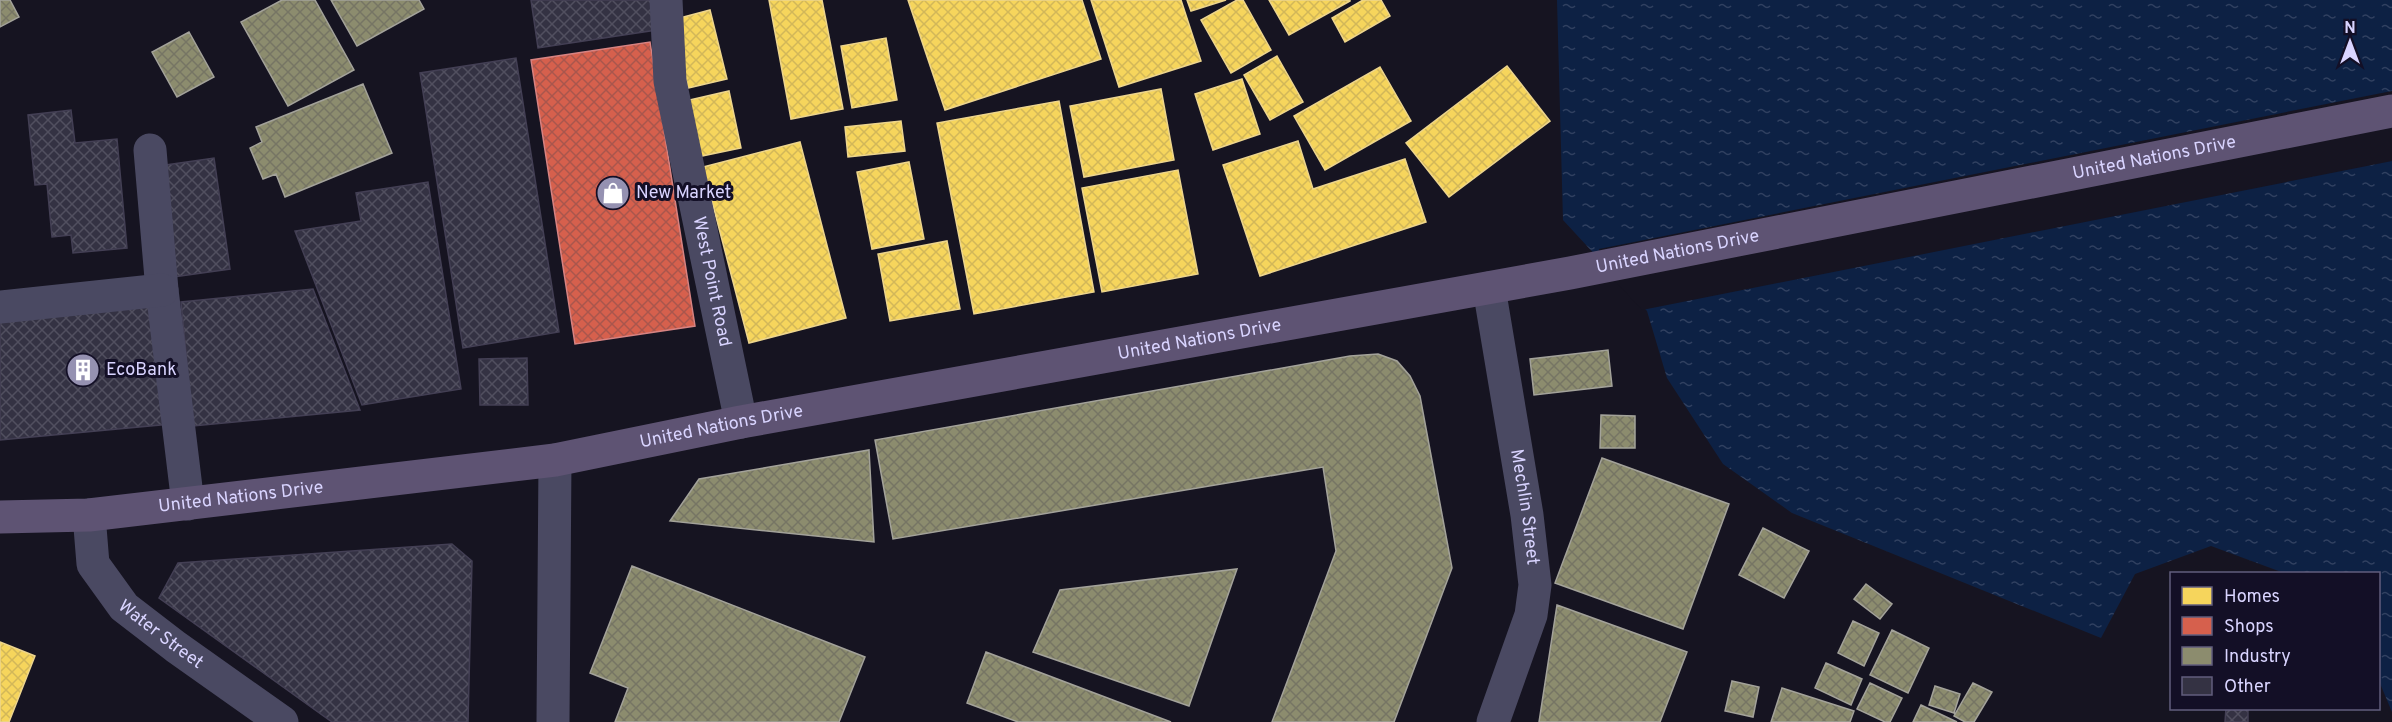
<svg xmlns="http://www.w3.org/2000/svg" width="2392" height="722" font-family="Overpass,sans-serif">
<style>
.water{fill:url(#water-ripples)}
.pier{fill:#161421}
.homes{fill:url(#homes-cross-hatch);stroke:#edd58d;stroke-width:1.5}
.shops{fill:url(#shops-cross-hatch);stroke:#d78382;stroke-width:1.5}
.industry{fill:url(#industry-cross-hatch);stroke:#a3a29a;stroke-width:1.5}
.building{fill:url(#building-cross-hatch);stroke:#433f54;stroke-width:1.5}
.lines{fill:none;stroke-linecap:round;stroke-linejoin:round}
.minor{stroke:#4a4962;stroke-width:33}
.major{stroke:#5e5373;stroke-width:33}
.labels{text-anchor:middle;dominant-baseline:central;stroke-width:6;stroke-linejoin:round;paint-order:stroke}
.street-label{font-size:18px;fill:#d9d4ff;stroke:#130f26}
.poi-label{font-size:18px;fill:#d9d4ff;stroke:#130f26;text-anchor:start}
</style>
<defs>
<pattern id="water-ripples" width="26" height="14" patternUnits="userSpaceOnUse" patternTransform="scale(1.5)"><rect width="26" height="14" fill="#0d2144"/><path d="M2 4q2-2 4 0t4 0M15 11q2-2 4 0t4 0" fill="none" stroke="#304060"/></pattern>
<pattern id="homes-cross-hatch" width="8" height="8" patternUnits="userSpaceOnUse" patternTransform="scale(1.5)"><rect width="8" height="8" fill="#f6d55c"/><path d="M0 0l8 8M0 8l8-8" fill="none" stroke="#d2b759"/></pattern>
<pattern id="shops-cross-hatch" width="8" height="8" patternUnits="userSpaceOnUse" patternTransform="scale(1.5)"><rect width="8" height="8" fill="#d6604d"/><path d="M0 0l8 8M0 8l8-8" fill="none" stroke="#a9564d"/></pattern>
<pattern id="industry-cross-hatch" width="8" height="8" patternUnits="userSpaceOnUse" patternTransform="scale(1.5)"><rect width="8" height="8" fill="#8c8c6e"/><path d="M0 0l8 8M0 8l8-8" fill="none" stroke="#767564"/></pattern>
<pattern id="building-cross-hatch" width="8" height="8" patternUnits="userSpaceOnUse" patternTransform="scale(1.5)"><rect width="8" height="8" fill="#343243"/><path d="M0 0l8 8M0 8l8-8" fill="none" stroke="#514f5f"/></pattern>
</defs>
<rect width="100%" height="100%" fill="#161421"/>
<path class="water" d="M1557,0H2392V712L2379,681L2378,574L2284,573L2211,546L2135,574L2101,638L1792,513L1723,464L1667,378L1647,311L1563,220Z"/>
<path class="pier" d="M2392,91V161L1642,310L1603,268L1599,249Z"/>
<path class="homes" d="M769,0H822L843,109L791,119Z
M908,0H1082L1101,59L945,110Z
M1091,0H1181L1201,61L1119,87Z
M1187,0H1226L1191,11Z
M1237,0H1243L1271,50L1231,73L1201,20Z
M1269,0H1350V1L1289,35Z
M1363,0H1381L1390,16L1345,42L1332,18Z
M710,10L727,79L688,88L672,20Z
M886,38L897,100L852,108L841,46Z
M1277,56L1303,102L1270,120L1244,75Z
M1507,66L1550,121L1449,197L1406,143Z
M1380,67L1411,121L1325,170L1294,116Z
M1242,79L1260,134L1213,150L1195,94Z
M1161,89L1174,160L1084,177L1070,106Z
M729,91L741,148L697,157L685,101Z
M1059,101L1094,292L974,314L937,123Z
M901,121L905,151L848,157L845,127Z
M1298,141L1313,189L1405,159L1426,222L1260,276L1223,165Z
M800,142L846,318L749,343L703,167Z
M909,162L924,239L872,249L857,172Z
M1178,170L1198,274L1102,292L1082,188Z
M947,241L960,309L890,321L878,254Z
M0,642L35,656L9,722H0Z"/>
<path class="shops" d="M650,42L695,326L575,344L531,60Z"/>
<path class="industry" d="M0,0H10L19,17L0,27Z
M282,0H315L354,70L288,106L241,22Z
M331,0H419L424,9L357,46Z
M189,32L214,77L177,97L152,52Z
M363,84L392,153L285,197L276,174L263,179L250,148L262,142L256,127Z
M1608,350L1612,386L1534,395L1530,359Z
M1378,354L1397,361L1410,376L1420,396L1452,568L1394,722H1272L1336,551L1323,467L893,539L875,440L1350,356Z
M1601,415L1635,416V448H1600Z
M869,450L874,542L670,521L699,479Z
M1602,458L1729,504L1683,629L1555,583Z
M1763,528L1809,551L1784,598L1739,575Z
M632,566L865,657L839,722H615L628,688L590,673Z
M1237,569L1189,706L1033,652L1060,590Z
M1866,584L1892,604L1880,619L1854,599Z
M1557,605L1687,652L1660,722H1539Z
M1853,621L1879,633L1864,666L1838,653Z
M1892,630L1929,648L1908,693L1870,675Z
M986,652L1171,722H1018L967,703Z
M1826,663L1862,679L1851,705L1815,688Z
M1732,681L1759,687L1753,717L1725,711Z
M1870,683L1902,698L1890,722H1885L1857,709Z
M1973,683L1992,692L1974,722H1965L1954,716Z
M1935,686L1960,694L1954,713L1929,705Z
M1782,688L1854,711L1850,722H1771Z
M1921,705L1957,722H1913Z"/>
<path class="building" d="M531,0H658L663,29L538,48Z
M516,58L559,332L463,348L420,73Z
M71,110L75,143L117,139L127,248L73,253L71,235L52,237L47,184L35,185L28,115Z
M214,158L230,269L174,277L159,166Z
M428,182L461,389L362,405L295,231L361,221L356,193Z
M313,289L360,410L193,426L181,302Z
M159,302L171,424L0,440V317Z
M527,358L528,405H480L479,359Z
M452,544L472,561L468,722H332L159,598L178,563Z
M2226,708H2248V722H2225Z"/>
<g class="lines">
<g class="minor">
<path id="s1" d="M666,0L670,81L741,422"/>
<path d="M150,150L162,290L188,504"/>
<path id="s2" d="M1489,288L1527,515L1535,585L1531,615L1493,722"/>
<path d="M0,307L162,290"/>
<path id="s3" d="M89,515L93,564L124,607L176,647L282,722"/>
<path d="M553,722L555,460"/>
</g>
<path class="major" id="s4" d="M0,517L89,515L555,460L741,422L1570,273L2392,111"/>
</g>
<defs>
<g id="shop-disc" transform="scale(1.725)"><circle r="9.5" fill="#9591b1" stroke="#130f26"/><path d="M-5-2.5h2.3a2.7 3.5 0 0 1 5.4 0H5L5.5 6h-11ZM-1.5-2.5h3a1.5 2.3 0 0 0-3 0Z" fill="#fff"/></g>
<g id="building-disc" transform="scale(1.725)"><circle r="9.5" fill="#9591b1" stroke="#130f26"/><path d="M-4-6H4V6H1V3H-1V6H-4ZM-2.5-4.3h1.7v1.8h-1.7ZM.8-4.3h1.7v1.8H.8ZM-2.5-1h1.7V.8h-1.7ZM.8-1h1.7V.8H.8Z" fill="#fff"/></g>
</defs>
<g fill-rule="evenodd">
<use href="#shop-disc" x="613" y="193"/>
<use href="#building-disc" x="83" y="370"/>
</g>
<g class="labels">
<g class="street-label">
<text stroke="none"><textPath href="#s4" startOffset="2186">United Nations Drive</textPath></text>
<text stroke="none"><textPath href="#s4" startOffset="1700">United Nations Drive</textPath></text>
<text stroke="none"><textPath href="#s1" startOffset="286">West Point Road</textPath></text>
<text stroke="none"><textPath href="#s4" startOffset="1214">United Nations Drive</textPath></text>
<text stroke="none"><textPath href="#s4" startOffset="728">United Nations Drive</textPath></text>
<text stroke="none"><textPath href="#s4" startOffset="242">United Nations Drive</textPath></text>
<text stroke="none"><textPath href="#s2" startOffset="222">Mechlin Street</textPath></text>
<text stroke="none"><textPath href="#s3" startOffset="148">Water Street</textPath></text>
</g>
<g class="poi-label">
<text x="636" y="193">New Market</text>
<text x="106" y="370">EcoBank</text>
</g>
</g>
<rect x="2170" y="572" width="210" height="138" fill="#130f26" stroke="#625e7d" stroke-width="1.5"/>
<rect x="2182" y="587" width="30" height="18" fill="#f6d55c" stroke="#625e7d" stroke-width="1.5"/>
<text x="2224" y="602" font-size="18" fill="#d9d4ff">Homes</text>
<rect x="2182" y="617" width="30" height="18" fill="#d6604d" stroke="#625e7d" stroke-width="1.5"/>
<text x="2224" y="632" font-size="18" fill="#d9d4ff">Shops</text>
<rect x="2182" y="647" width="30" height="18" fill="#8c8c6e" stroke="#625e7d" stroke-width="1.5"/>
<text x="2224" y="662" font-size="18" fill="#d9d4ff">Industry</text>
<rect x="2182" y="677" width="30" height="18" fill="#343243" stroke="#625e7d" stroke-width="1.5"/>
<text x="2224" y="692" font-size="18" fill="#d9d4ff">Other</text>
<g transform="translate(2350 42)" stroke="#130f26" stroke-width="4.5" paint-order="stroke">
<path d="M0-4.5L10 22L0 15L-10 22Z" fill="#d9d4ff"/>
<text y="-9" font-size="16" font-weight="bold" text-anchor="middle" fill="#d9d4ff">N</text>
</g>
</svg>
